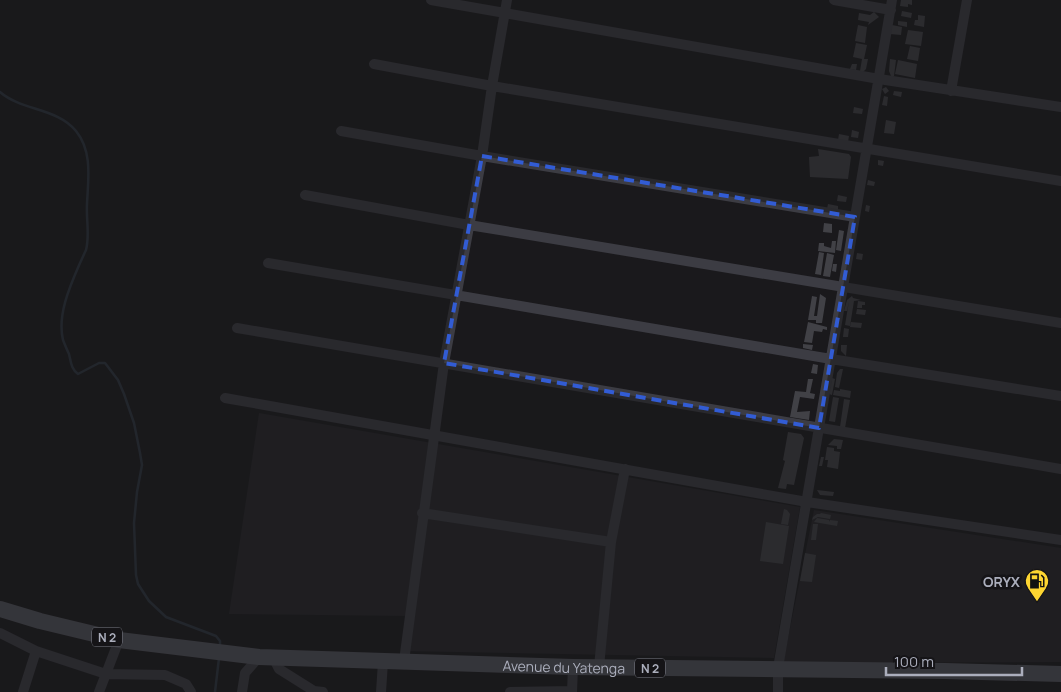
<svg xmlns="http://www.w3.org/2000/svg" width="1061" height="692" font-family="Manrope,sans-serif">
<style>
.built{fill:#262529}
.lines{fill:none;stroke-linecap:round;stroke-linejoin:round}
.stream{stroke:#2e3641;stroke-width:2.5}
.building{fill:#414146}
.street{stroke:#3c3c43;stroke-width:10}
.primary{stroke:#565760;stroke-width:16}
.marked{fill:none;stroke:#325cd4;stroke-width:4;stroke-dasharray:10 6;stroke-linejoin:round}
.labels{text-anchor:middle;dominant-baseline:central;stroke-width:5;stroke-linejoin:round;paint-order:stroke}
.shield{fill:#151417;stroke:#7e808a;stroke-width:1}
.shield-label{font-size:12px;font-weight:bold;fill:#abaebc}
.poi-label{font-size:14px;font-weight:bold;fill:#abaebc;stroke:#151417;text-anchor:end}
.street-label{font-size:14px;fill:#abaebc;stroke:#151417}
</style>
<rect width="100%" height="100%" fill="#1a191c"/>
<path class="built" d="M259,413L800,507L774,658L402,651L407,616L229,614Z
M814,510L1061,548V662L783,663Z"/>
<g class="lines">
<path class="stream" d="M0,92C22,111 58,108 76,131C93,152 88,180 87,204C86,219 90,235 86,250C84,254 82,259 80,263C70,286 57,315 63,340C65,345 67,350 69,354C71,362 71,369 78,374L99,363H105L118,380L124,394L134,423L140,453L142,465L137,492L134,523L136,575L138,584L149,601L166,617L216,636L220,641V647
M215,692L219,658"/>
</g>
<path class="building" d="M901,0H912V5L908,4V7L900,6Z
M902,11L912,13L911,18L901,16Z
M874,12L879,17L868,25L869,22L858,20L859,13L870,15Z
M918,15L925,16L924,27L914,25L915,20H918Z
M898,21L907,22V27L898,25Z
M858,25L867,27L865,43L855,41Z
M892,25L902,27L901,35L890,34Z
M908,30L923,32L921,46L905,44Z
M856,43L867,45L864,59H868L866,69L863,72L860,71L862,59L853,57Z
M910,46L920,48L918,61L907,59Z
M890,59L896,60L894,76H891L889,71Z
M898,60L917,64L915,78L895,74Z
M852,64H857L856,70L850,69Z
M886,87L889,91L885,94L882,89Z
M894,91L902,92L901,97L893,95Z
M884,96L888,97L887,106L882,105Z
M854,107L863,109L862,114L853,113Z
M886,120L896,122L894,134L884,133Z
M852,130L859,132L858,138L851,137Z
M839,134L849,136L848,142L838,140Z
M818,149L849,154L851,157L848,179L810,177L809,157L819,156Z
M878,160L884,161L883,166L878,165Z
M868,180L875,182L874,186L867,185Z
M838,195L847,197L846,202L837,201Z
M828,204L838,206V210L827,209Z
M866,205L870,206L869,212L865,211Z
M824,223L832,224V233L823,232Z
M839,230L844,231L841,251L836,250Z
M832,241H836L835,253L818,251L819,243H824V246L831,248Z
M819,252L824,253L821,275L815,274Z
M827,253L834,255L830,277L823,276Z
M857,253L863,254L862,260L856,259Z
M833,264H837L836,272L832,271Z
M820,294L826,298L822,323H816V320H808L812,296L817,297L814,316H817Z
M852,296L853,298L861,300L854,301L850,326L845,325L849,301L847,311H844L847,300Z
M858,301L865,302V305H862V308H857Z
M857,309L866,310L865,315L856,314Z
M808,322L827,327V330L823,329L822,332L814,331L812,343L804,342Z
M851,322L862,323L861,328L850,327Z
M844,328L849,329L848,337H843Z
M803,344L813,345L812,350L803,348Z
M841,345H847L846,356L841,351Z
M813,364L818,365L817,374L811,373Z
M840,369H843L839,388L835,387L837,373Z
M832,378L835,379L832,395L829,394Z
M808,379H813L810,393L815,394L814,399L800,397L797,412L810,411L809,420L790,417L795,391L806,392Z
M840,389L851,391L850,398L833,395L834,390L840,391Z
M833,397L839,398L835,422L829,421Z
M844,399L850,400L845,428L840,427Z
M788,432L801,434L804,438L794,485L787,484L786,489L778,488L785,461L783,460Z
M834,439L843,440L841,449H837V446L828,445Z
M827,447L834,448V451L840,452L838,469L827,467L828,460H825Z
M821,457H824L822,466H819Z
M817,490L834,492L833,496L820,495Z
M784,509L787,510L790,514L788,525L781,524Z
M821,513L831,515L830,519L818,517L812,520L813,517L817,514H820Z
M817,518L829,520V522L830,520L838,521L837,526L814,522Z
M766,522L789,526L783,564L760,561Z
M813,524H818L816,540H811Z
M805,553L816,555L812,582L800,581Z"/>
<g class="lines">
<path class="street" d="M431,0L879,79L1061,107
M834,0L891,10
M374,64L492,86L1061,181
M951,91L967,0
M341,131L482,156L855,217
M305,195L469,225L1061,323
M268,263L831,359L1061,396
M237,328L1061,469
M225,398L807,502L1061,540
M422,513L611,542
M0,633L36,651L106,674L165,675L186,684L191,692
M284,660L276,663L279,669L314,691L323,692
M404,661L444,363L482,156L492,86L507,0
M599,667L611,542L625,469
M23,692L36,651
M99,692L119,640
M242,692L245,673L259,657
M381,692L383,662
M510,692L572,691
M572,692L573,667
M778,692V668L892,0"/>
<path class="primary" id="s1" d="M0,609L40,621L119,640L259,657L573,667L945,671L1061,674"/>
</g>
<path d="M0 0H1061V692H0ZM482,156L855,217L819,428L444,363Z" fill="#1a191c" fill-opacity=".55" fill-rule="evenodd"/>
<path class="marked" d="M482,156L855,217L819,428L444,363Z"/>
<defs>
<g id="fuel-pin" transform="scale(1.25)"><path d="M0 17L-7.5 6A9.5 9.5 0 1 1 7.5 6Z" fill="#fdd531" stroke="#151417"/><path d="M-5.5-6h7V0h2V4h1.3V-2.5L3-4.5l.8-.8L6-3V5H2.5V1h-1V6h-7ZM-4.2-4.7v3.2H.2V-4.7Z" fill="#111"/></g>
</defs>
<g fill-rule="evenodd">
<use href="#fuel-pin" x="1037" y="581"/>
</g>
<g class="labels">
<g class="shield">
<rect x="92" y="627.5" width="30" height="19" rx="4"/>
<rect x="635" y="658.5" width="30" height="19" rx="4"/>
</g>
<g class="shield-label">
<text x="107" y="637">N 2</text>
<text x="650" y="668">N 2</text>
</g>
<g class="poi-label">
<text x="1020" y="581">ORYX</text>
</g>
<g class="street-label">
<text stroke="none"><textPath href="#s1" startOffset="569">Avenue du Yatenga</textPath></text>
</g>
</g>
<path d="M886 667v8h136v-8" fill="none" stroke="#abaebc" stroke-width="2.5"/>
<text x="894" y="667" font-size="15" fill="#abaebc" stroke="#151417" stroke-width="4" paint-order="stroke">100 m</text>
</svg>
